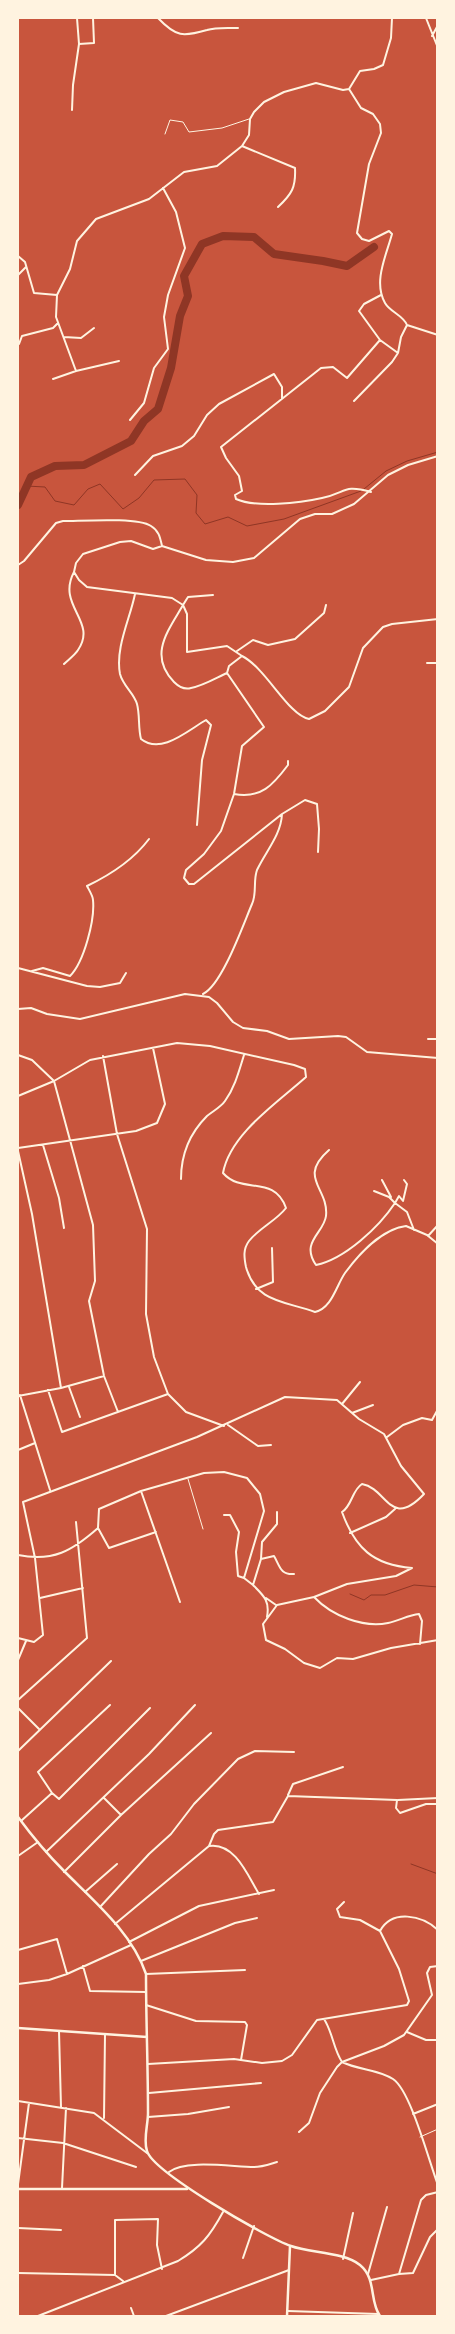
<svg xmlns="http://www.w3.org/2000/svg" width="455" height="2334" font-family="'PT Sans',sans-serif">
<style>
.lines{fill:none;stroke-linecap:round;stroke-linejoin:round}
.stream{stroke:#8f3625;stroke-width:1}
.river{stroke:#8f3625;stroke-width:8}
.service{stroke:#fff3e0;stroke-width:1}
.minor{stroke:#fff3e0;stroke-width:2}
.tertiary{stroke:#fff3e0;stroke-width:2.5}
</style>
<rect width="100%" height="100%" fill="#c8553d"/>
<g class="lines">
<path class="stream" d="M26,486L45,487L55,501L74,505L88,489L100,484L123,509L139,498L154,480L185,479L197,495L196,513L205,524L228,517L247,526L284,519L361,491
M364,489L386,471L407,461L438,452
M350,1594L364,1600L371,1595H385L414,1585L438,1587
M411,1864L438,1874"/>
<path class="river" d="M18,505L31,477L55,466L84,465L131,441L144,421L158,409L171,368L180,316L188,296L184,276L202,244L223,236L254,237L274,254L323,261L347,266L374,247"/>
<path class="service" d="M165,134L170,120L183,122L189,132L222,128L249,119
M188,1479L203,1529
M420,2137L438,2129"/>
<path class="minor" d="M77,18L79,44
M158,18C176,37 183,37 207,30C216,27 228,28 238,28
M426,18L438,48
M432,36L438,25
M349,89L361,108L373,114L380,124L381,133L369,164L357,233L362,239L369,241L389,231L392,234C386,256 373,282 385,303C390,312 403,315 407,325L401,337L398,353L380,340L347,378L333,367L321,368L221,447L226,458L239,476L242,491L235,495L236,499C256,508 300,503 322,498C347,493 342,484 371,492
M72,110L73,85L79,44L94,43L93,18
M242,146L295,168C296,187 292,194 278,207
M18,256L25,262L34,293L57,295
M18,275L26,267
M407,325L438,335
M64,337L81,338L94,328
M380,340L359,311L364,304L381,295
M19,344L22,336L53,328L58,323
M76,371L119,361
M53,379L76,371L56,317L57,295L70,269L77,241L96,219L149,199L184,172L217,166L242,146L249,135L250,119L254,112L264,102L284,92L316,83L343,90L349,89L360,71L374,69L383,65L391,38L392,18
M354,401L392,362L398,353
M130,420L144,403L154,368L168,349L164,317L168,295L185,248L176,212L163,188
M135,475L153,456L182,446L194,436L207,415L219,404L274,374L282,387V399
M162,546L206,560L233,562L254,558L300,519L315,514H332L354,504L388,475L408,465L438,456
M18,565L24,561L56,523L63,521C82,521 137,517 151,526C159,531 160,537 162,546L153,549L131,541L120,542L83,554L76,563L74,572L79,580L87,587L172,598L183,605C168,631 148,655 174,682C178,686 184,690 191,688C203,686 216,678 227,673L229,666L242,656C266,668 288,715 309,719L325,711L349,687L363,648L383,627L392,624L438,619
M135,594C130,619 115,648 120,674C123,686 134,693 137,704C140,715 138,728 141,739C161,755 187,731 206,720L211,725L202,760L197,825
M213,595L188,597L183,605L187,614V652L227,646L242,656
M237,651L253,640L268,645L295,639L324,613L326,605
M427,663H438
M64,664C68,660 75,655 78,650C98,621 56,606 74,572
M227,673L264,727L242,746L234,794L221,831L204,854L186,870L184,878L189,884H194L282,814
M234,794C261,799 273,785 288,765V761
M18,968L87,986L100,987L120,983L126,973
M32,971L43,968L70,976C84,962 95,920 93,900C93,896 89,890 87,886C110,875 134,859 149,839
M203,994C222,985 243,925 252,904C257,894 253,881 257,870C266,851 281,835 282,814L305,800L317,804L319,829L318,852
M18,1009L31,1008L47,1014L80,1019L185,994L209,997L217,1003L233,1022L243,1028L267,1031L289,1039L338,1036L346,1037L367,1052L438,1058
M428,1039H438
M18,1055L32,1060L54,1081L93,1225L95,1281L89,1301L104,1376L118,1412
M103,1056L117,1134L147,1229L146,1314L154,1357L168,1394L186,1412L224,1426
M18,1096L54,1081L90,1060L177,1043L210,1046L294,1065L305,1069L306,1077C277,1103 230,1134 223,1173C242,1195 274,1174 286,1208C276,1221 259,1228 249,1241C243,1249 244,1257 246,1267C256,1303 285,1301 315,1312C332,1308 336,1286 345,1273C359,1254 382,1229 406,1226L427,1235L438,1244
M43,1145L59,1198L64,1228
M18,1148L136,1131L157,1123L165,1104L153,1048
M329,1150C297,1178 329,1188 326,1216C324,1233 300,1242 316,1265C345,1259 379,1227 395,1203L407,1212L414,1230
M18,1151L32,1214L61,1388
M181,1179C181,1154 190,1133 207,1116C213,1111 221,1107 225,1101C235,1087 239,1071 244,1055
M382,1180L391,1197
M374,1191L389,1197L395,1203L399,1196L403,1201L407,1184L404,1180
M428,1236L438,1225
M256,1289L273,1282L272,1248
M69,1387L80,1417
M48,1390L62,1432L168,1394
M20,1395L50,1490
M437,1395L438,1401
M18,1396L61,1388L104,1376
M342,1404L360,1382
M352,1413L373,1405
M228,1425L258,1446L271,1445
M387,1437L403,1425L422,1418L432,1420L438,1409
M18,1450L35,1443
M141,1491L180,1602
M277,1512V1524L262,1542L261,1559L274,1556C280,1566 280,1575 294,1574
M224,1515H230L239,1532L236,1552L238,1576L244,1578L253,1585
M156,1532L109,1548L98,1528L99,1509L141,1491L204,1473L224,1472L247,1478L260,1494L264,1511L244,1578
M350,1533L386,1517L395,1509
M18,1555C53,1562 72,1551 98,1528
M261,1559L253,1585C264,1596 270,1601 267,1617
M314,1597L277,1605L263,1624L266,1640L285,1649L304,1663L320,1668L337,1658L353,1659L391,1648L438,1640
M40,1598L83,1588
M266,1598L276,1605
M18,1638L34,1642L43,1635L35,1558L23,1502L197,1437L285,1397L337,1400L359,1419L384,1434L401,1466L424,1494C390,1530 387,1488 362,1484C352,1490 352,1506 342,1512C355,1548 373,1565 412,1568L396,1576L347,1584L314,1597C332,1616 363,1628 388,1623C399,1621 408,1615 419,1614L422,1621L420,1644
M18,1660L26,1641
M18,1700L87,1638L76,1522
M18,1708L39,1729
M18,1751L111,1661
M52,1793L38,1772L110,1705
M288,1795L293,1784L343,1767
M104,1798L121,1815
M398,1800L438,1798
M21,1821L52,1793L59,1799L150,1708
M209,1846C235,1842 248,1876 259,1894
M46,1852L149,1754L195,1705
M18,1856L38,1842
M64,1872L121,1815L211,1733
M85,1892L117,1864
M100,1907L149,1854L171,1834L194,1804L238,1759L255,1751L294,1752
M115,1924L209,1846L214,1834L218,1830L273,1822L288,1796L397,1800L396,1808L400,1813L426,1804H438
M380,1931C392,1909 422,1915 438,1930
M129,1942L199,1906L274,1890
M18,1950L57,1939L67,1974
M141,1961L235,1923L257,1918
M83,1966L90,1991L146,1992
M146,1974L245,1970
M18,1984L49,1980L67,1974L131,1945
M146,2005L196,2021L245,2022L247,2025L241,2060
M324,2019C333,2033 333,2048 342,2062C358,2070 378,2069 393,2079C411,2091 429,2162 438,2185
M59,2031L61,2107
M407,2032L426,2040H438
M148,2064L234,2059L262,2063L282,2061L292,2055L317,2020L407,2005L409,2001L399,1969L380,1931L360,1920L340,1917L337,1909L344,1902
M149,2093L261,2083
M18,2101L94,2113L147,2153
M413,2114L438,2104
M148,2117L188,2114L229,2107
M104,2118L105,2034
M299,2132L309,2123L320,2093L337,2067L342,2062L384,2046L404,2035L432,1995L427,1973L430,1967L438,1966
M18,2138L63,2143L136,2167
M169,2172C185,2159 233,2167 254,2167C262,2167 270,2164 277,2162
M18,2184L29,2103
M62,2188L66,2108
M18,2228L61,2230
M243,2258L254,2226
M343,2259L353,2213
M18,2273L115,2275L123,2281
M368,2274L387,2207
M399,2274L413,2273L430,2237L438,2229
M115,2275V2220L158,2219L157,2245L162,2269
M371,2280L399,2274L421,2200L426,2195L438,2192
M131,2308L134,2316
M288,2311L378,2314
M38,2316L178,2261C201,2247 210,2236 223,2212
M166,2316L289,2270"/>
<path class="tertiary" d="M18,1817C32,1836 48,1855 65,1872C95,1902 132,1933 146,1974C146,2020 148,2067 148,2113C148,2125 143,2140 147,2151C153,2172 267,2238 291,2246C310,2253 344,2252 360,2265C377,2279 369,2301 380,2316
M18,2028L147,2037
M18,2189H187
M287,2316L290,2246"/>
</g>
<rect width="455" height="2334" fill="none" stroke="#fff3e0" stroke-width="38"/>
</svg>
